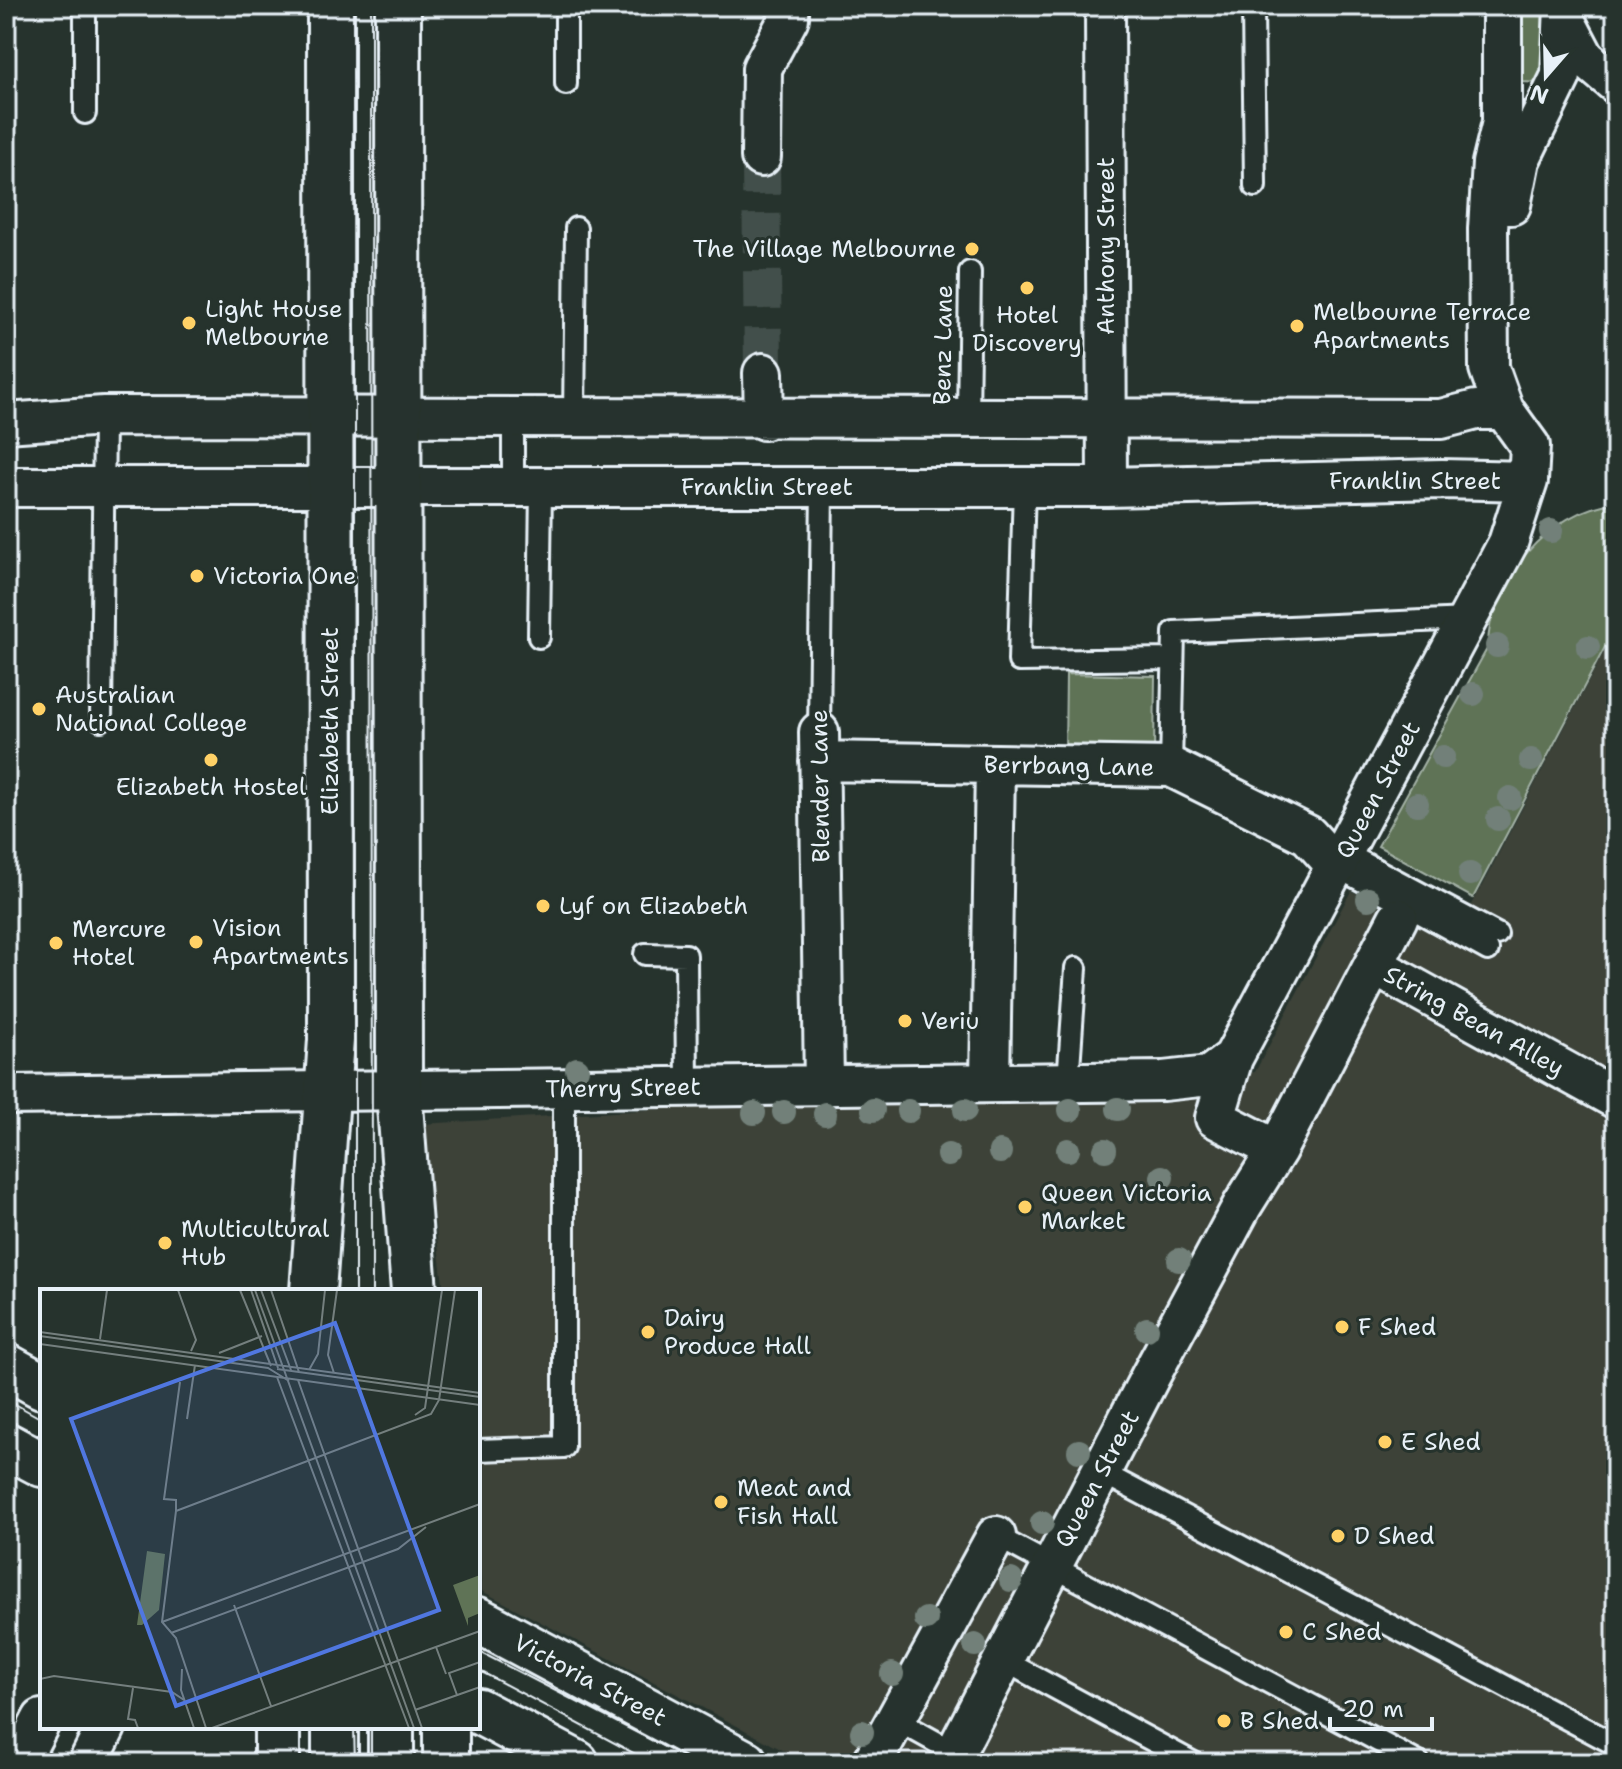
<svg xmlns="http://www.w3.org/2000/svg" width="1622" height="1769" font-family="'Shantell Sans',sans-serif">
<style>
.built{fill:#3c4239}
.green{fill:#5f7356;stroke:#a4b2a7;stroke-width:2}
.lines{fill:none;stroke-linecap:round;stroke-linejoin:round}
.street-tunnel{stroke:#43504b;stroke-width:38;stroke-dasharray:38 19;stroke-linecap:butt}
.lane-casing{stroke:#e8f1f8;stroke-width:26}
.street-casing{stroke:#e8f1f8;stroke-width:44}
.secondary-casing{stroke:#e8f1f8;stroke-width:50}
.primary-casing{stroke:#e8f1f8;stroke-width:50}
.lane{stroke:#26332d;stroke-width:20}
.street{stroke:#26332d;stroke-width:38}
.secondary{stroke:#26332d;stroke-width:44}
.primary{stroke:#26332d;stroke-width:44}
.tram{stroke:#e8f1f8;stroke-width:2}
.tree{fill:#728079}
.poi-dot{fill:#ffd166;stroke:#26332d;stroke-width:3}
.labels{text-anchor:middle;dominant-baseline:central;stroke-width:6;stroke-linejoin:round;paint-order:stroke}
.street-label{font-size:24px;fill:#e8f1f8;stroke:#26332d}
.poi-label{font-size:24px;fill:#e8f1f8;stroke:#26332d;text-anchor:start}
.inset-road{fill:none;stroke:#747f7e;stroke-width:2}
.view{fill:#5077e0;fill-opacity:0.15;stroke:#5077e0;stroke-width:4}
.inset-edge{fill:none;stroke:#e8f1f8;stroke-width:4}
</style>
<rect width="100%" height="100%" fill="#26332d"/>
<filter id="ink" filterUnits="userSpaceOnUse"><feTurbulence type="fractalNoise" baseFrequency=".0125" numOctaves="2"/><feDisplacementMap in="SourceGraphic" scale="16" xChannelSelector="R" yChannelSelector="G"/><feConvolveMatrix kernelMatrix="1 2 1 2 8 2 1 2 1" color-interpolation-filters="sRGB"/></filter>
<g filter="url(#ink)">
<path class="built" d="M1616,629V1763H807L482,1591L478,1556V1291H444L422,1124L1255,1072L1351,891L1453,941Z"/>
<path class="green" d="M1523,6H1544L1542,83L1522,82Z
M1616,503V626L1473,898L1378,846L1488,647C1488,582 1549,509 1616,503Z
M1066,674L1155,676L1154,754L1065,752Z"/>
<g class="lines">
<path class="street-tunnel" d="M761,157L763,373"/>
<g class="lane-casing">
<path id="lane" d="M566,6V84
M1253,6L1255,186
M85,113V6
M968,419L970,272
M574,420L576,228
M1024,486L1019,661L1172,659
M513,488V419
M539,637L541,488
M101,720L104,416
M819,732L822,487
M1171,767L1174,632L1467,619
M1345,853L1497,934
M1337,867L1488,950
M645,954L686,955L687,1088
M1068,1082L1076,968
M478,1450L564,1447V1089
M1101,1472L1616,1745
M996,1536L1419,1763
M1003,1660L1194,1763
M898,1721L974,1763"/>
</g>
<g class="street-casing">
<path id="street" d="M1105,6L1107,487
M1564,18L1585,58L1616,84
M761,157L762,68L789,18V6
M1511,205L1520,160L1561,76L1564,6
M763,373L764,420
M6,423L104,416L1441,419L1476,410H1504
M6,487H1107L1442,479L1528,481
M819,732L824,1086
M819,761L1171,767L1308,835L1337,867
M1375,966L1616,1099
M990,1083L995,765
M6,1095L1163,1081L1209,1076L1233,1058
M1277,1150L1215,1118L1233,1058L1508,543L1528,481L1530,446L1504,410L1489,368L1488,229L1492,163L1502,122V6
M955,1753L1151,1375L1242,1206L1277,1150L1398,918
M19,1763L42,1719
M88,1763L106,1727
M872,1763L996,1536"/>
</g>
<g class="secondary-casing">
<path id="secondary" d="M398,6L399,1092L414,1291
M313,1291L331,1040L330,6"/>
</g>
<g class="primary-casing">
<path id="primary" d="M6,1366L42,1386
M6,1445L42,1464
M478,1620L745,1763
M478,1711L576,1763
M277,1727V1763
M391,1727V1763
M446,1727V1763
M335,1763V1727"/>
</g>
<use href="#lane" class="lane"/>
<use href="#street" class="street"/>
<use href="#secondary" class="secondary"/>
<use href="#primary" class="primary"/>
<path class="tram" d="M355,6V1291
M371,6L372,1291
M6,1399L42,1419
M6,1419L42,1439
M478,1651L696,1763
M478,1670L652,1763
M354,1727L355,1763
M371,1763V1727"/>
</g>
<g class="tree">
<circle cx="1551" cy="531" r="12"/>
<circle cx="1497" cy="646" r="12"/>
<circle cx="1588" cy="647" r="12"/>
<circle cx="1473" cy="694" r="12"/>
<circle cx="1443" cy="757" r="12"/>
<circle cx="1531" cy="760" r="12"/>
<circle cx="1510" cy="798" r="12"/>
<circle cx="1417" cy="804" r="12"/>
<circle cx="1498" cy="819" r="12"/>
<circle cx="1470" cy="874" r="12"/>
<circle cx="1368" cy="899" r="12"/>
<circle cx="577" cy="1069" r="12"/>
<circle cx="1118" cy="1109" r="12"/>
<circle cx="873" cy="1110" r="12"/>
<circle cx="965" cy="1110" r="12"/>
<circle cx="1070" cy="1110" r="12"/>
<circle cx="908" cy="1111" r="12"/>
<circle cx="784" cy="1112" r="12"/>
<circle cx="754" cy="1113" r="12"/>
<circle cx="825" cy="1114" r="12"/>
<circle cx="1068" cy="1150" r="12"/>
<circle cx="1105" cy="1150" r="12"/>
<circle cx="1000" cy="1152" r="12"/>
<circle cx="948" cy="1155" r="12"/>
<circle cx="1162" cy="1177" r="12"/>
<circle cx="1179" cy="1260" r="12"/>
<circle cx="1147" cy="1329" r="12"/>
<circle cx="1079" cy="1451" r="12"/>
<circle cx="1042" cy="1523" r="12"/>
<circle cx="1011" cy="1580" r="12"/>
<circle cx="926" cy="1619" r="12"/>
<circle cx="975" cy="1645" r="12"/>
<circle cx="892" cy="1674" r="12"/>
<circle cx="862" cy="1732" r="12"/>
</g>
</g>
<g class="poi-dot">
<circle cx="972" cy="249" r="8"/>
<circle cx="1027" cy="288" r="8"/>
<circle cx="189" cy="323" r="8"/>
<circle cx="1297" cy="326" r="8"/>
<circle cx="197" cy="576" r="8"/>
<circle cx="39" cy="709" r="8"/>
<circle cx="211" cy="760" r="8"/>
<circle cx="543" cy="906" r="8"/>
<circle cx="196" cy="942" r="8"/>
<circle cx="56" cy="943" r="8"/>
<circle cx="905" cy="1021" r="8"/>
<circle cx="1025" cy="1207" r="8"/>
<circle cx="165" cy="1243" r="8"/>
<circle cx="1342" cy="1327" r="8"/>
<circle cx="648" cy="1332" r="8"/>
<circle cx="1385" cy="1442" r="8"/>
<circle cx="721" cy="1502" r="8"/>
<circle cx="1338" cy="1536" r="8"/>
<circle cx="1286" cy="1632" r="8"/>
<circle cx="1224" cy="1721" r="8"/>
</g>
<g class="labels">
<g class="street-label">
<text transform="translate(1106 246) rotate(-90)">Anthony Street</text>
<text transform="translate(943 345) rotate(-89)">Benz Lane</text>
<text x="1415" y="481">Franklin Street</text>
<text x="767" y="487">Franklin Street</text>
<text transform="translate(330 721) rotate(-90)">Elizabeth Street</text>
<text transform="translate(1069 766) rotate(1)">Berrbang Lane</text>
<text transform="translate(820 786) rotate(-91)">Blender Lane</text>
<text transform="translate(1378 790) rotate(-62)">Queen Street</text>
<text transform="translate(1474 1021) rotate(29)">String Bean Alley</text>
<text transform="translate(623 1088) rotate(-1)">Therry Street</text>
<text transform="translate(1097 1479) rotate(-62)">Queen Street</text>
<text transform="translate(590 1680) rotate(28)">Victoria Street</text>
</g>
<g class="poi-label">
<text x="956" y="249" text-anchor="end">The Village Melbourne</text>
<text x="205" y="309">Light House<tspan x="205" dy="28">Melbourne</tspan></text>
<text x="1313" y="312">Melbourne Terrace<tspan x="1313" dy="28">Apartments</tspan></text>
<text x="1027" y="315" text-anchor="middle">Hotel<tspan x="1027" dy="28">Discovery</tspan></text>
<text x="213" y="576">Victoria One</text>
<text x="55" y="695">Australian<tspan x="55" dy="28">National College</tspan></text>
<text x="211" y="787" text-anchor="middle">Elizabeth Hostel</text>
<text x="559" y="906">Lyf on Elizabeth</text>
<text x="212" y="928">Vision<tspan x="212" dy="28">Apartments</tspan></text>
<text x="72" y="929">Mercure<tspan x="72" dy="28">Hotel</tspan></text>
<text x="921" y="1021">Veriu</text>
<text x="1041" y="1193">Queen Victoria<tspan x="1041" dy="28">Market</tspan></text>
<text x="181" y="1229">Multicultural<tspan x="181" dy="28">Hub</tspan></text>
<text x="664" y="1318">Dairy<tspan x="664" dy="28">Produce Hall</tspan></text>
<text x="1358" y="1327">F Shed</text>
<text x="1401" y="1442">E Shed</text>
<text x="737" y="1488">Meat and<tspan x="737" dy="28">Fish Hall</tspan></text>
<text x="1354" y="1536">D Shed</text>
<text x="1302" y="1632">C Shed</text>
<text x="1240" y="1721">B Shed</text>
</g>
</g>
<g transform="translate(40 1289)">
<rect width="440" height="440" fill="#26332d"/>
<path d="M107,262L125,265L119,321L102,336H97ZM440,286V324L428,329V337L413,296Z" fill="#5f7356"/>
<path class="inset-road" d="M138,1L156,51L151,62M200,1L231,77M211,1L238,79M215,1L374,439M221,1L251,81M231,1L259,83M0,43L440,104M0,47L228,79L249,92M60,50L67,1M0,55L440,116M179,64L222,47M237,80L440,108M269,81L278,65L285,1M294,84L288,66L297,1M237,88L369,439M258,91L382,439M140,93L124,210L136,211V222L122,333L136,349L166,439M375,126L385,119L402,1M147,130L155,76M136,222L391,125L399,111L415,1M194,316L231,417M122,333L440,215M131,344L358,260L386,238M396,358L406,385M142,380L141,401L154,439M0,390L14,387L132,403L144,411M93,399L88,430L95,431L98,439M417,406L409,384L440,373M375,421L440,398M172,439L440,342"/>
<path class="view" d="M295,34L399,321L136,417L31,130Z"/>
<rect width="440" height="440" class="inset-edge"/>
</g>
<rect width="1622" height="1769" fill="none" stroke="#26332d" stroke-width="32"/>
<rect x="16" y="16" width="1590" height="1737" fill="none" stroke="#e8f1f8" stroke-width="3" filter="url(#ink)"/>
<g transform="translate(1546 76) rotate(200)" stroke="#26332d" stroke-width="6" paint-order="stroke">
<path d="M0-6L14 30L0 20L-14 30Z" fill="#e8f1f8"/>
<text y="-12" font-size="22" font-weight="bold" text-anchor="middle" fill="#e8f1f8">N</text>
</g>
<path d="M1330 1717v12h102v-12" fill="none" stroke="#e8f1f8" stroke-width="4"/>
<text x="1342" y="1717" font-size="24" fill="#e8f1f8" stroke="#26332d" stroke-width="6" paint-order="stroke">20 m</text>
</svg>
